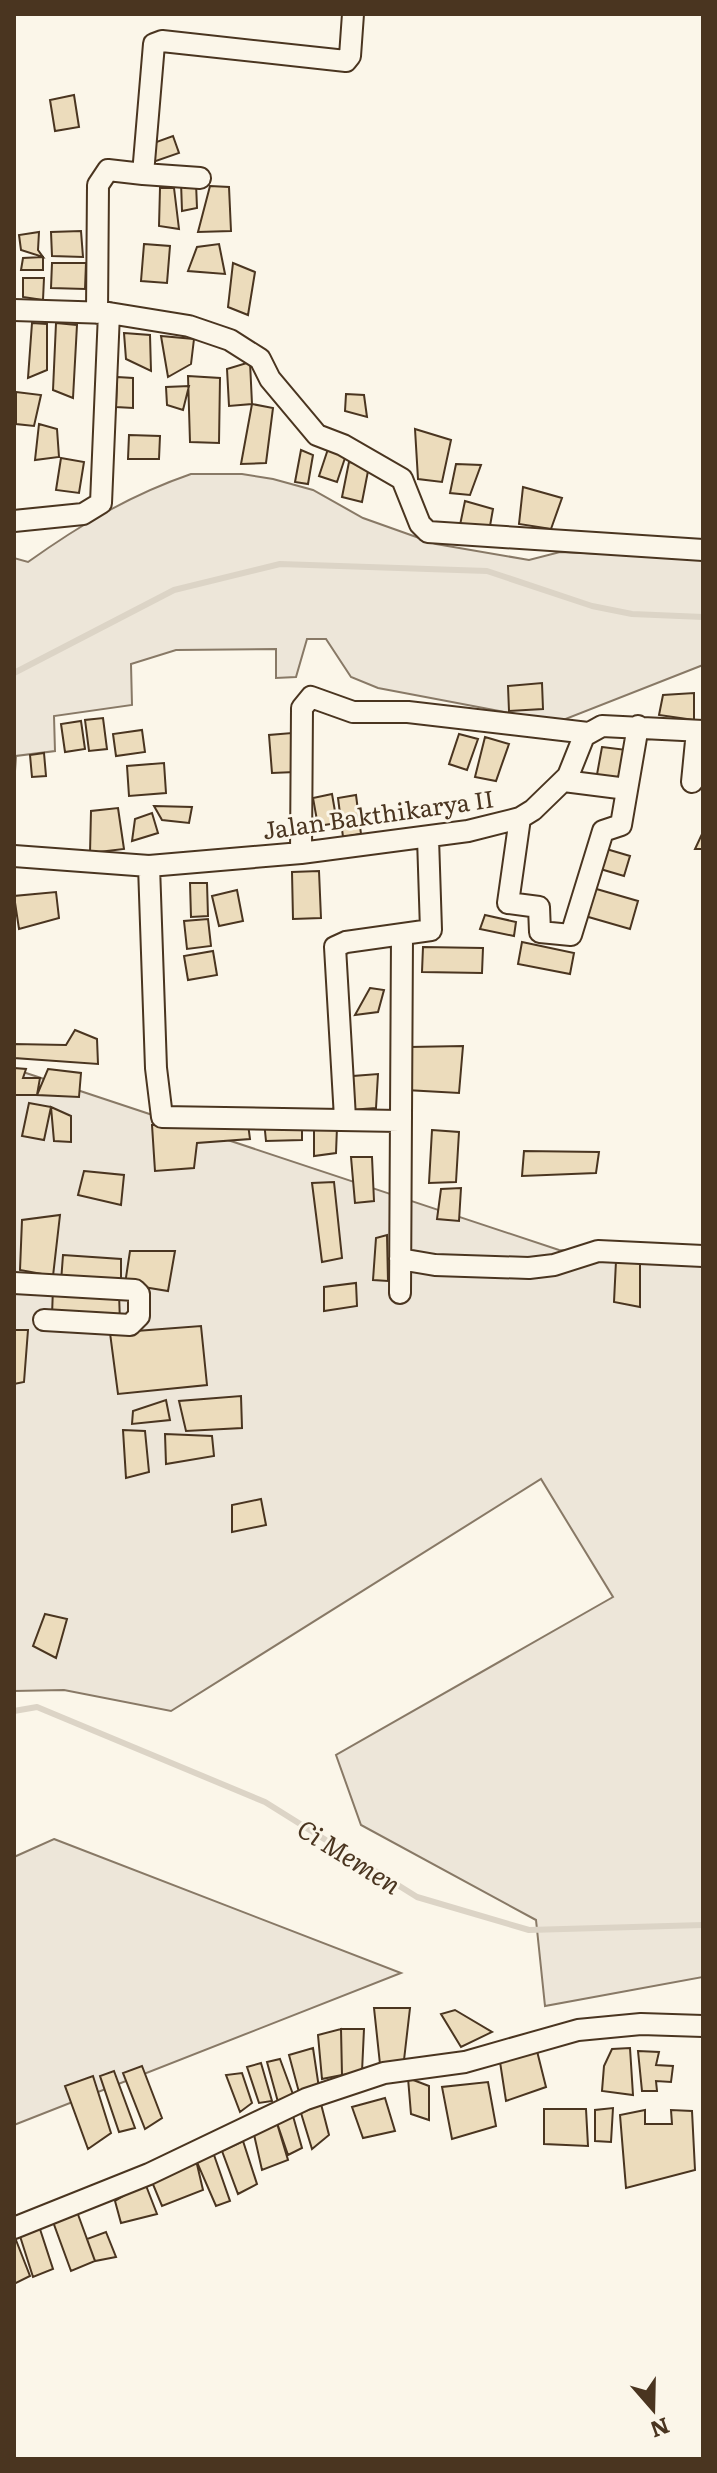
<svg xmlns="http://www.w3.org/2000/svg" width="717" height="2473" font-family="Literata,serif">
<style>
.green{fill:#ede6d9;stroke:#887966;stroke-width:2}
.lines{fill:none;stroke-linecap:round;stroke-linejoin:round}
.stream{stroke:#dcd4c6;stroke-width:6}
.building{fill:#ecdcbc;stroke:#4a3520;stroke-width:2}
.minor-casing{stroke:#4a3520;stroke-width:24}
.minor{stroke:#fbf6e9;stroke-width:20}
.labels{text-anchor:middle;dominant-baseline:central;stroke-width:6;stroke-linejoin:round;paint-order:stroke}
.street-label{font-size:24px;fill:#4a3520;stroke:#fbf6e9}
.water-label{font-size:26px;font-style:italic;fill:#4a3520;stroke:#fbf6e9}
</style>
<rect width="100%" height="100%" fill="#fbf6e9"/>
<path class="green" d="M191,474H242L273,479L313,490L363,518L436,544L529,560L560,552L703,558V665L558,722L378,688L351,677L326,639H307L296,677L276,678V649L176,650L131,664L132,705L54,716L55,751L16,756L14,786V558L28,562C80,525 130,495 191,474Z
M14,1069L559,1250L703,1258V1977L545,2006L536,1920L361,1825L336,1755L613,1597L541,1479L171,1711L64,1690L14,1691Z
M54,1839L401,1973L14,2125V1857Z"/>
<g class="lines">
<path class="stream" d="M14,673L174,590L280,564L487,571L592,606L632,614L703,617
M14,1711L37,1707L265,1802L417,1897L529,1930L703,1925"/>
</g>
<path class="building" d="M74,95L79,127L55,131L50,100Z
M173,136L179,153L153,162L148,145Z
M181,182L196,183L197,208L182,211Z
M210,186L229,187L231,231L198,232Z
M160,188H174L179,229L159,226Z
M81,231L83,257L52,256L51,232Z
M39,232L38,250L43,257L21,250L19,235Z
M144,244L170,246L167,283L141,281Z
M219,244L225,274L188,271L197,247Z
M43,257V270H21L23,258Z
M52,263H86L85,289L51,288Z
M233,263L255,272L248,315L228,307Z
M23,278H44L43,300L23,297Z
M32,323L47,324V370L28,378Z
M56,323L77,325L73,398L53,390Z
M124,333L150,335L151,371L126,359Z
M161,336L194,339L191,364L168,377Z
M250,362L252,404L229,406L227,369Z
M188,376L220,378L219,443L190,442Z
M117,377L133,378V408L116,407Z
M189,386L183,410L167,405L166,387Z
M16,392L41,395L34,426L16,424Z
M346,394L364,395L367,417L345,411Z
M252,404L273,408L266,463L241,464Z
M39,424L57,429L59,457L35,460Z
M415,429L451,440L442,482L418,479Z
M129,435L160,436L159,459H128Z
M329,446L347,452L337,482L319,476Z
M301,450L313,455L308,484L295,482Z
M61,458L84,462L79,493L56,490Z
M349,462L369,466L362,502L342,497Z
M456,464L481,465L470,495L450,493Z
M523,487L562,498L551,529L519,524Z
M465,501L493,509L490,526L460,525Z
M542,683L543,709L509,711L508,686Z
M694,693V720L659,715L663,695Z
M103,718L107,749L89,751L85,720Z
M81,721L85,749L65,752L61,724Z
M142,730L145,752L116,756L113,734Z
M292,733L295,772L272,773L269,735Z
M459,734L478,739L467,770L449,764Z
M485,737L509,744L496,781L475,777Z
M602,747L627,750L622,784L596,780Z
M44,753L46,776L32,777L30,755Z
M164,763L166,793L129,796L127,766Z
M332,794L337,823L318,826L313,798Z
M356,795L361,834L343,837L338,798Z
M154,806L192,807L189,823L162,820Z
M118,808L124,849L90,853L91,811Z
M152,813L158,833L132,841L135,819Z
M703,832V849H695Z
M603,848L630,856L624,876L597,868Z
M319,871L321,918L293,919L292,872Z
M190,883H207L208,916L191,917Z
M593,888L638,901L630,929L585,916Z
M237,890L243,921L219,926L212,896Z
M56,892L59,918L19,929L14,896Z
M485,915L516,922L514,936L480,929Z
M208,919L211,946L187,949L184,921Z
M522,942L574,953L570,974L518,964Z
M423,947L483,948L482,973L422,972Z
M213,951L217,975L188,980L184,956Z
M370,988L384,990L378,1012L355,1015Z
M75,1030L97,1039L98,1064L14,1058V1044L66,1045Z
M463,1046L459,1093L406,1090L409,1047Z
M14,1068L26,1069L23,1078H40L37,1095H14Z
M48,1069L81,1073L79,1097L37,1095Z
M378,1074L376,1108L350,1110L353,1076Z
M29,1103L51,1107L44,1140L22,1136Z
M51,1107L71,1116V1142L54,1141Z
M264,1121L302,1123V1140L266,1141Z
M248,1124L250,1139L197,1143L194,1168L155,1171L152,1125Z
M314,1127H337L336,1153L314,1156Z
M432,1130L459,1132L456,1182L429,1183Z
M524,1151L599,1152L596,1173L522,1176Z
M351,1157H372L374,1201L355,1203Z
M84,1171L124,1175L121,1205L78,1195Z
M334,1182L342,1258L322,1262L312,1183Z
M461,1188L459,1221L437,1219L441,1189Z
M60,1215L53,1276L20,1270L22,1220Z
M387,1235L388,1281L373,1280L376,1238Z
M130,1251H175L168,1291L125,1284Z
M63,1255L121,1259V1288L61,1282Z
M616,1261L640,1263V1307L614,1302Z
M356,1283L357,1306L324,1311V1287Z
M53,1287L119,1293L120,1323L52,1316Z
M201,1326L207,1385L118,1394L110,1333Z
M14,1330H28L24,1382L14,1384Z
M241,1396L242,1428L186,1431L179,1401Z
M166,1400L170,1420L132,1424L133,1411Z
M123,1430L145,1431L149,1472L126,1478Z
M165,1434L212,1436L214,1456L166,1464Z
M261,1499L266,1525L232,1532V1505Z
M45,1614L67,1619L56,1658L33,1646Z
M374,2008H410L404,2060L380,2064Z
M455,2010L492,2032L461,2047L441,2014Z
M341,2029H364L362,2072L342,2075Z
M341,2029L342,2075L322,2079L318,2035Z
M313,2048L319,2088L300,2096L289,2055Z
M630,2048L633,2095L602,2091L604,2066L612,2049Z
M537,2051L546,2087L506,2101L500,2062Z
M638,2051L659,2052L656,2065L673,2066L671,2082L656,2081L657,2091H642Z
M280,2059L294,2097L278,2102L267,2062Z
M261,2063L272,2101L259,2103L247,2067Z
M142,2066L162,2118L145,2129L123,2073Z
M114,2071L135,2128L119,2132L100,2076Z
M242,2073L252,2103L240,2112L226,2075Z
M93,2076L111,2133L88,2149L65,2086Z
M408,2078L429,2086V2120L411,2114Z
M488,2082L496,2126L452,2139L442,2087Z
M385,2098L395,2131L363,2138L352,2107Z
M321,2104L329,2135L312,2149L301,2113Z
M613,2108L611,2142L595,2141V2110Z
M544,2109H586L588,2146L544,2144Z
M645,2110V2124H672L671,2110L692,2111L695,2170L626,2188L620,2115Z
M293,2116L302,2148L288,2155L276,2120Z
M276,2120L288,2160L262,2170L253,2130Z
M243,2141L257,2184L238,2194L222,2151Z
M214,2155L230,2201L216,2206L196,2160Z
M196,2160L203,2190L162,2206L152,2182Z
M145,2183L157,2214L121,2223L115,2201Z
M76,2209L95,2261L71,2271L52,2219Z
M38,2223L53,2269L33,2277L19,2233Z
M106,2232L116,2257L95,2261L87,2239Z
M14,2235L30,2276L14,2284Z"/>
<g class="lines">
<g class="minor-casing">
<path id="minor" d="M200,178L143,174L154,44L162,41L346,61L350,56L353,14
M14,310L109,313L189,326L230,340L260,359L270,379L317,435L343,445L402,479L420,524L428,532L703,550
M97,313L98,185L108,170L143,174
M14,521L83,514L101,503L109,313
M564,781L627,789
M692,782L697,731
M520,818L508,903L539,907L540,932L571,935L603,831L621,825L638,726
M301,853L302,708L311,697L353,712H408L588,733
M14,856L149,866L301,853L468,831L520,818L533,810L568,776L584,736L602,726L703,731
M149,866L156,1068L162,1117L399,1121
M345,1118L335,947L346,942L431,930L428,838
M400,1259L435,1265L529,1268L554,1265L598,1251L703,1256
M14,1283L135,1290L139,1294V1316L130,1325L44,1320
M400,1293L402,937
M14,2228L149,2174L306,2099L384,2073L465,2062L578,2030L641,2024L703,2026"/>
</g>
<use href="#minor" class="minor"/>
</g>
<g class="labels">
<g class="street-label">
<text transform="translate(378 813) rotate(-8)">Jalan Bakthikarya II</text>
</g>
<g class="water-label">
<text transform="translate(350 1855) rotate(32)">Ci Memen</text>
</g>
</g>
<rect width="717" height="2473" fill="none" stroke="#4a3520" stroke-width="32"/>
<g transform="translate(653 2409) rotate(160)" stroke="#fbf6e9" stroke-width="6" paint-order="stroke">
<path d="M0-6L14 30L0 20L-14 30Z" fill="#4a3520"/>
<text y="-12" font-size="22" font-weight="bold" text-anchor="middle" fill="#4a3520">N</text>
</g>
</svg>
